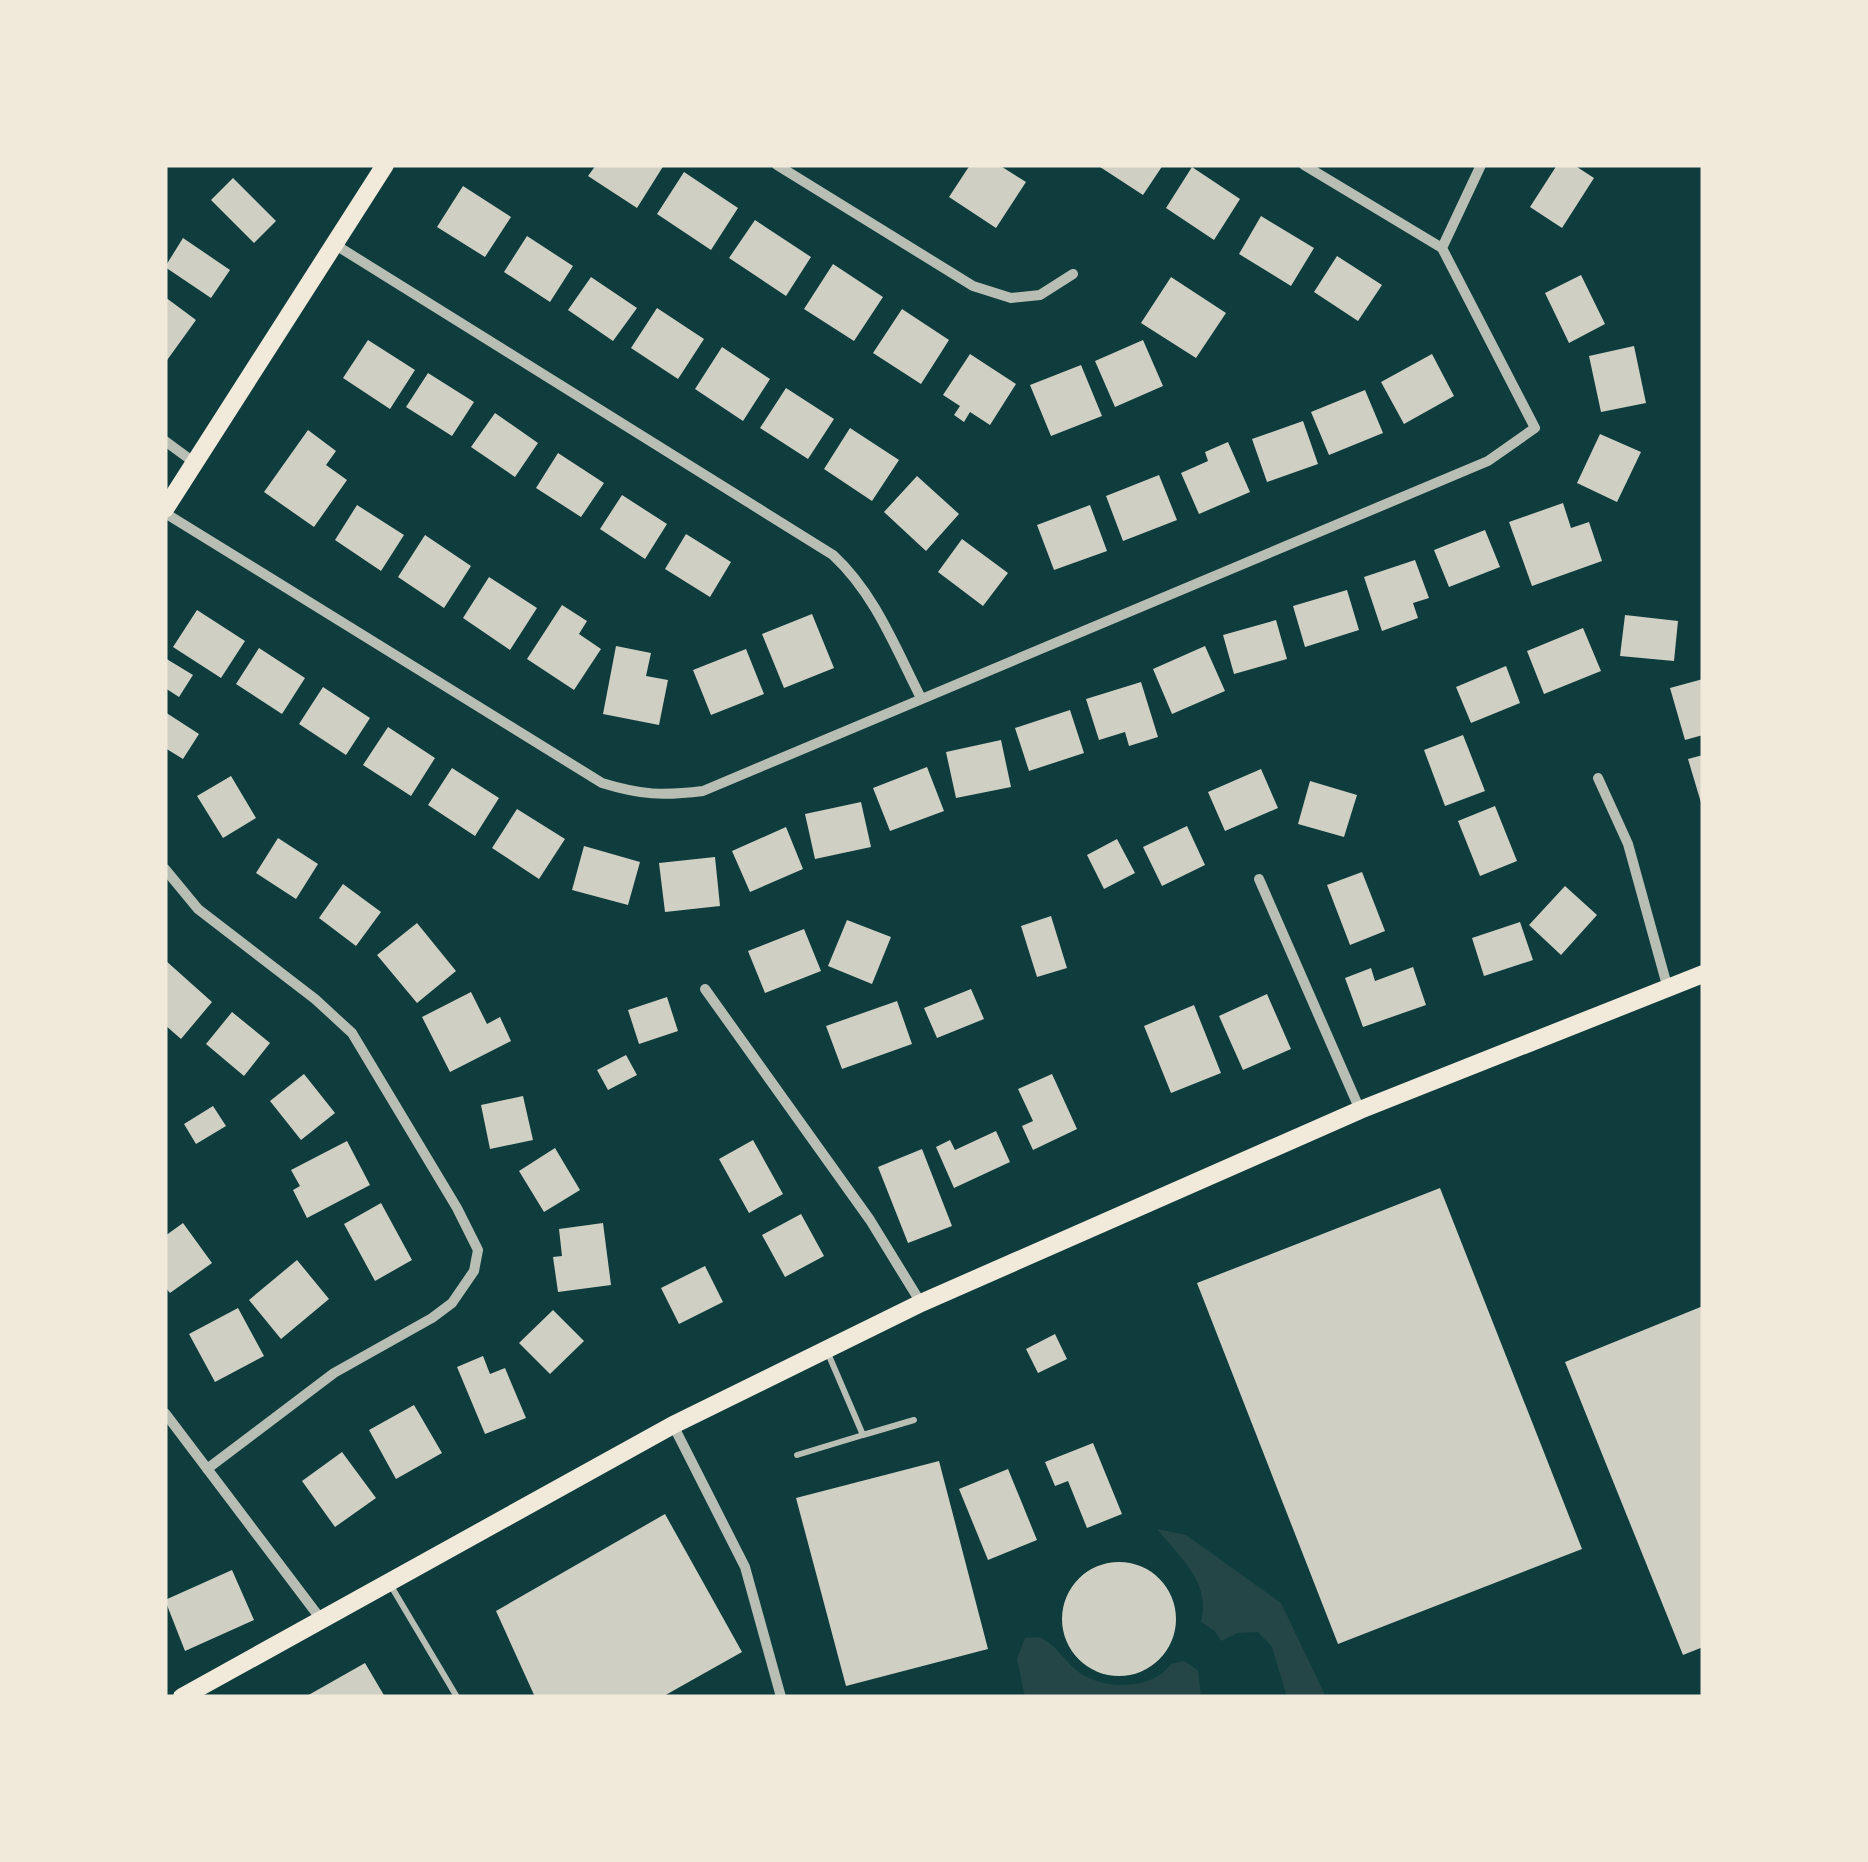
<svg xmlns="http://www.w3.org/2000/svg" width="1868" height="1862" font-family="Raleway,sans-serif">
<style>
.green{fill:#244646}
.building{fill:#cfcfc3}
.lines{fill:none;stroke-linecap:round;stroke-linejoin:round}
.service{stroke:#b8beb3;stroke-width:6}
.minor{stroke:#b8beb3;stroke-width:10}
.secondary{stroke:#f1e9da;stroke-width:18}
.primary{stroke:#f1e9da;stroke-width:18}
</style>
<rect width="100%" height="100%" fill="#0f3d3e"/>
<path class="green" d="M1157,1529L1186,1535L1281,1603L1326,1697H1287L1272,1647L1258,1632L1237,1633L1221,1641L1215,1631L1201,1622C1211,1582 1181,1559 1157,1529Z
M1039,1637C1059,1647 1060,1656 1075,1669C1099,1691 1153,1691 1171,1664L1184,1661L1198,1670L1201,1697H1025L1017,1659L1025,1638Z"/>
<path class="building" d="M596,165H664L637,208L588,176Z
M970,165H999L1026,182L996,228L949,197Z
M1097,165H1163L1143,195Z
M1557,165H1574L1594,178L1562,228L1530,207Z
M1192,167L1240,199L1214,240L1166,208Z
M684,172L738,208L711,250L657,214Z
M233,178L276,221L254,243L211,200Z
M463,186L511,217L485,257L437,227Z
M1261,216L1314,248L1291,286L1239,254Z
M755,220L811,257L786,296L729,258Z
M527,236L573,266L550,302L504,272Z
M183,238L230,270L211,298L165,267Z
M1337,256L1382,285L1358,321L1314,292Z
M833,264L883,297L854,341L804,309Z
M1581,275L1605,324L1569,343L1545,293Z
M591,277L637,308L613,341L568,310Z
M1171,277L1226,313L1196,358L1141,323Z
M165,297L196,320L165,363Z
M657,308L704,339L678,379L631,348Z
M902,309L949,340L921,384L873,353Z
M368,340L415,370L390,409L343,378Z
M1143,340L1163,386L1115,407L1095,361Z
M1634,346L1646,403L1601,412L1589,356Z
M722,347L770,379L743,421L695,389Z
M970,354L1016,384L990,425L970,412L964,422L954,415L960,406L943,395Z
M1432,354L1454,396L1404,424L1381,382Z
M1081,365L1102,416L1051,436L1030,385Z
M428,373L474,402L452,436L406,407Z
M786,388L834,419L808,459L760,428Z
M1365,390L1383,433L1329,455L1311,412Z
M495,413L538,443L515,477L471,447Z
M1303,421L1318,464L1267,482L1252,439Z
M850,428L899,460L872,501L824,469Z
M308,430L336,451L326,465L347,480L314,527L264,492Z
M1600,434L1641,452L1617,502L1577,483Z
M1228,442L1250,492L1199,514L1181,473L1208,461L1205,452Z
M558,453L604,483L581,517L536,488Z
M1159,475L1177,520L1123,541L1106,496Z
M917,476L959,514L926,551L884,512Z
M622,495L667,524L645,559L600,529Z
M1563,503L1571,528L1589,522L1602,561L1532,586L1509,522Z
M357,505L404,535L381,571L335,540Z
M1090,505L1107,551L1054,570L1037,525Z
M1485,530L1500,567L1449,587L1434,550Z
M686,534L731,562L710,597L665,569Z
M425,535L471,566L444,608L398,577Z
M962,539L1008,573L983,606L938,572Z
M1415,560L1429,598L1413,603L1418,618L1382,631L1364,577Z
M489,577L537,608L510,650L463,618Z
M1347,590L1359,630L1305,647L1293,606Z
M562,605L587,621L579,634L601,649L574,690L527,659Z
M197,610L245,641L221,678L173,647Z
M812,614L834,668L784,688L762,634Z
M1625,615L1678,621L1674,661L1620,656Z
M1276,620L1287,659L1234,674L1223,635Z
M1583,628L1601,671L1544,694L1527,651Z
M616,646L651,653L646,676L668,680L659,725L603,714Z
M1205,646L1225,691L1172,714L1153,669Z
M259,648L305,678L282,714L236,684Z
M746,649L764,694L711,715L693,670Z
M165,658L193,675L179,697L165,688Z
M1506,666L1520,703L1471,723L1456,687Z
M1703,679V735L1685,740L1670,688Z
M1141,682L1158,737L1129,746L1125,732L1099,740L1086,699Z
M323,687L370,718L346,755L299,724Z
M1070,710L1084,753L1029,771L1015,728Z
M165,712L199,734L183,759L165,748Z
M388,727L435,758L411,796L363,765Z
M1463,735L1485,791L1445,806L1424,750Z
M1001,740L1011,787L956,798L946,752Z
M1703,755V805L1702,806L1688,759Z
M927,767L944,811L890,831L873,788Z
M452,768L499,798L475,836L428,805Z
M1261,769L1278,808L1225,831L1208,792Z
M231,776L256,818L223,838L197,796Z
M1310,781L1357,795L1344,837L1298,824Z
M861,802L871,847L815,859L805,814Z
M1495,806L1517,861L1480,876L1458,821Z
M517,809L565,839L539,879L492,848Z
M1187,826L1205,865L1162,886L1143,847Z
M786,827L803,869L750,892L732,851Z
M278,838L318,864L296,899L256,873Z
M1117,839L1135,873L1104,889L1087,855Z
M584,846L640,862L628,905L572,890Z
M715,857L720,906L665,912L659,863Z
M1362,872L1385,931L1350,945L1327,885Z
M343,884L381,912L356,946L319,918Z
M1565,886L1597,915L1561,955L1529,925Z
M1051,916L1067,968L1037,977L1021,926Z
M847,920L891,937L872,984L828,966Z
M1520,922L1533,960L1484,976L1472,938Z
M417,923L456,971L417,1003L377,955Z
M804,929L821,971L765,993L748,951Z
M165,960L212,1002L181,1039L165,1025Z
M1413,967L1426,1005L1363,1027L1345,978L1371,968L1375,981Z
M971,989L984,1019L937,1038L924,1008Z
M471,992L487,1024L500,1017L511,1041L450,1072L422,1017Z
M1267,994L1291,1049L1243,1070L1219,1016Z
M667,997L678,1031L639,1044L628,1010Z
M897,1001L912,1044L842,1069L826,1026Z
M1194,1005L1221,1073L1171,1093L1144,1026Z
M232,1012L270,1043L244,1076L206,1044Z
M626,1055L637,1075L608,1090L597,1070Z
M304,1074L335,1113L301,1140L270,1101Z
M1052,1074L1077,1129L1033,1150L1022,1126L1033,1121L1018,1089Z
M523,1096L533,1140L490,1149L481,1105Z
M213,1106L226,1126L196,1144L184,1124Z
M996,1131L1010,1162L954,1188L936,1147L950,1140L955,1150Z
M753,1140L783,1194L749,1213L719,1159Z
M347,1141L370,1185L307,1218L293,1190L300,1186L291,1170Z
M555,1148L580,1190L544,1212L519,1171Z
M922,1149L952,1226L908,1243L878,1167Z
M1440,1188L1582,1549L1338,1644L1197,1283Z
M381,1203L412,1260L375,1281L344,1224Z
M801,1214L824,1256L785,1277L762,1235Z
M183,1223L212,1263L170,1293L165,1287V1236Z
M603,1223L611,1285L558,1292L553,1257L562,1256L559,1229Z
M297,1260L329,1299L281,1339L249,1300Z
M705,1266L723,1302L679,1324L661,1288Z
M1703,1306V1647L1683,1655L1565,1362Z
M238,1308L264,1356L215,1382L189,1334Z
M553,1310L584,1341L550,1374L519,1343Z
M1055,1334L1067,1359L1038,1373L1026,1349Z
M483,1356L490,1374L505,1368L526,1418L485,1434L457,1367Z
M414,1405L442,1453L396,1479L369,1430Z
M1093,1443L1122,1514L1087,1528L1068,1481L1055,1486L1045,1462Z
M342,1452L376,1498L335,1527L302,1481Z
M939,1461L988,1649L846,1686L796,1498Z
M1008,1469L1037,1540L988,1560L959,1489Z
M665,1514L742,1652L662,1697H535L496,1611Z
M1062 1619a57 57 0 1 1 114 0a57 57 0 1 1-114 0Z
M232,1570L254,1620L185,1651L165,1600Z
M365,1663L385,1697H305Z"/>
<g class="lines">
<path class="service" d="M863,1435L914,1420
M797,1455L863,1435L827,1351
M391,1586L457,1697"/>
<path class="minor" d="M777,165L973,286L1011,298L1040,295L1073,274
M334,244L833,555C875,594 895,647 921,698
M1442,248L1481,165
M165,441L195,463
M165,513L602,783C641,795 663,796 703,791L1488,461L1535,428L1442,248L1304,165
M1598,778L1628,844L1668,989
M165,869L198,909L315,999L352,1033L457,1208L478,1250L474,1271L452,1303L432,1318L334,1373L207,1469
M1259,879L1360,1110
M705,989L870,1220L921,1303
M165,1413L320,1618
M673,1425L745,1567L781,1697"/>
<path class="secondary" d="M165,509L385,165"/>
<path class="primary" d="M182,1697L673,1425L921,1303L1360,1110L1703,974"/>
</g>
<rect width="1868" height="1862" fill="none" stroke="#f1e9da" stroke-width="335"/>
</svg>
